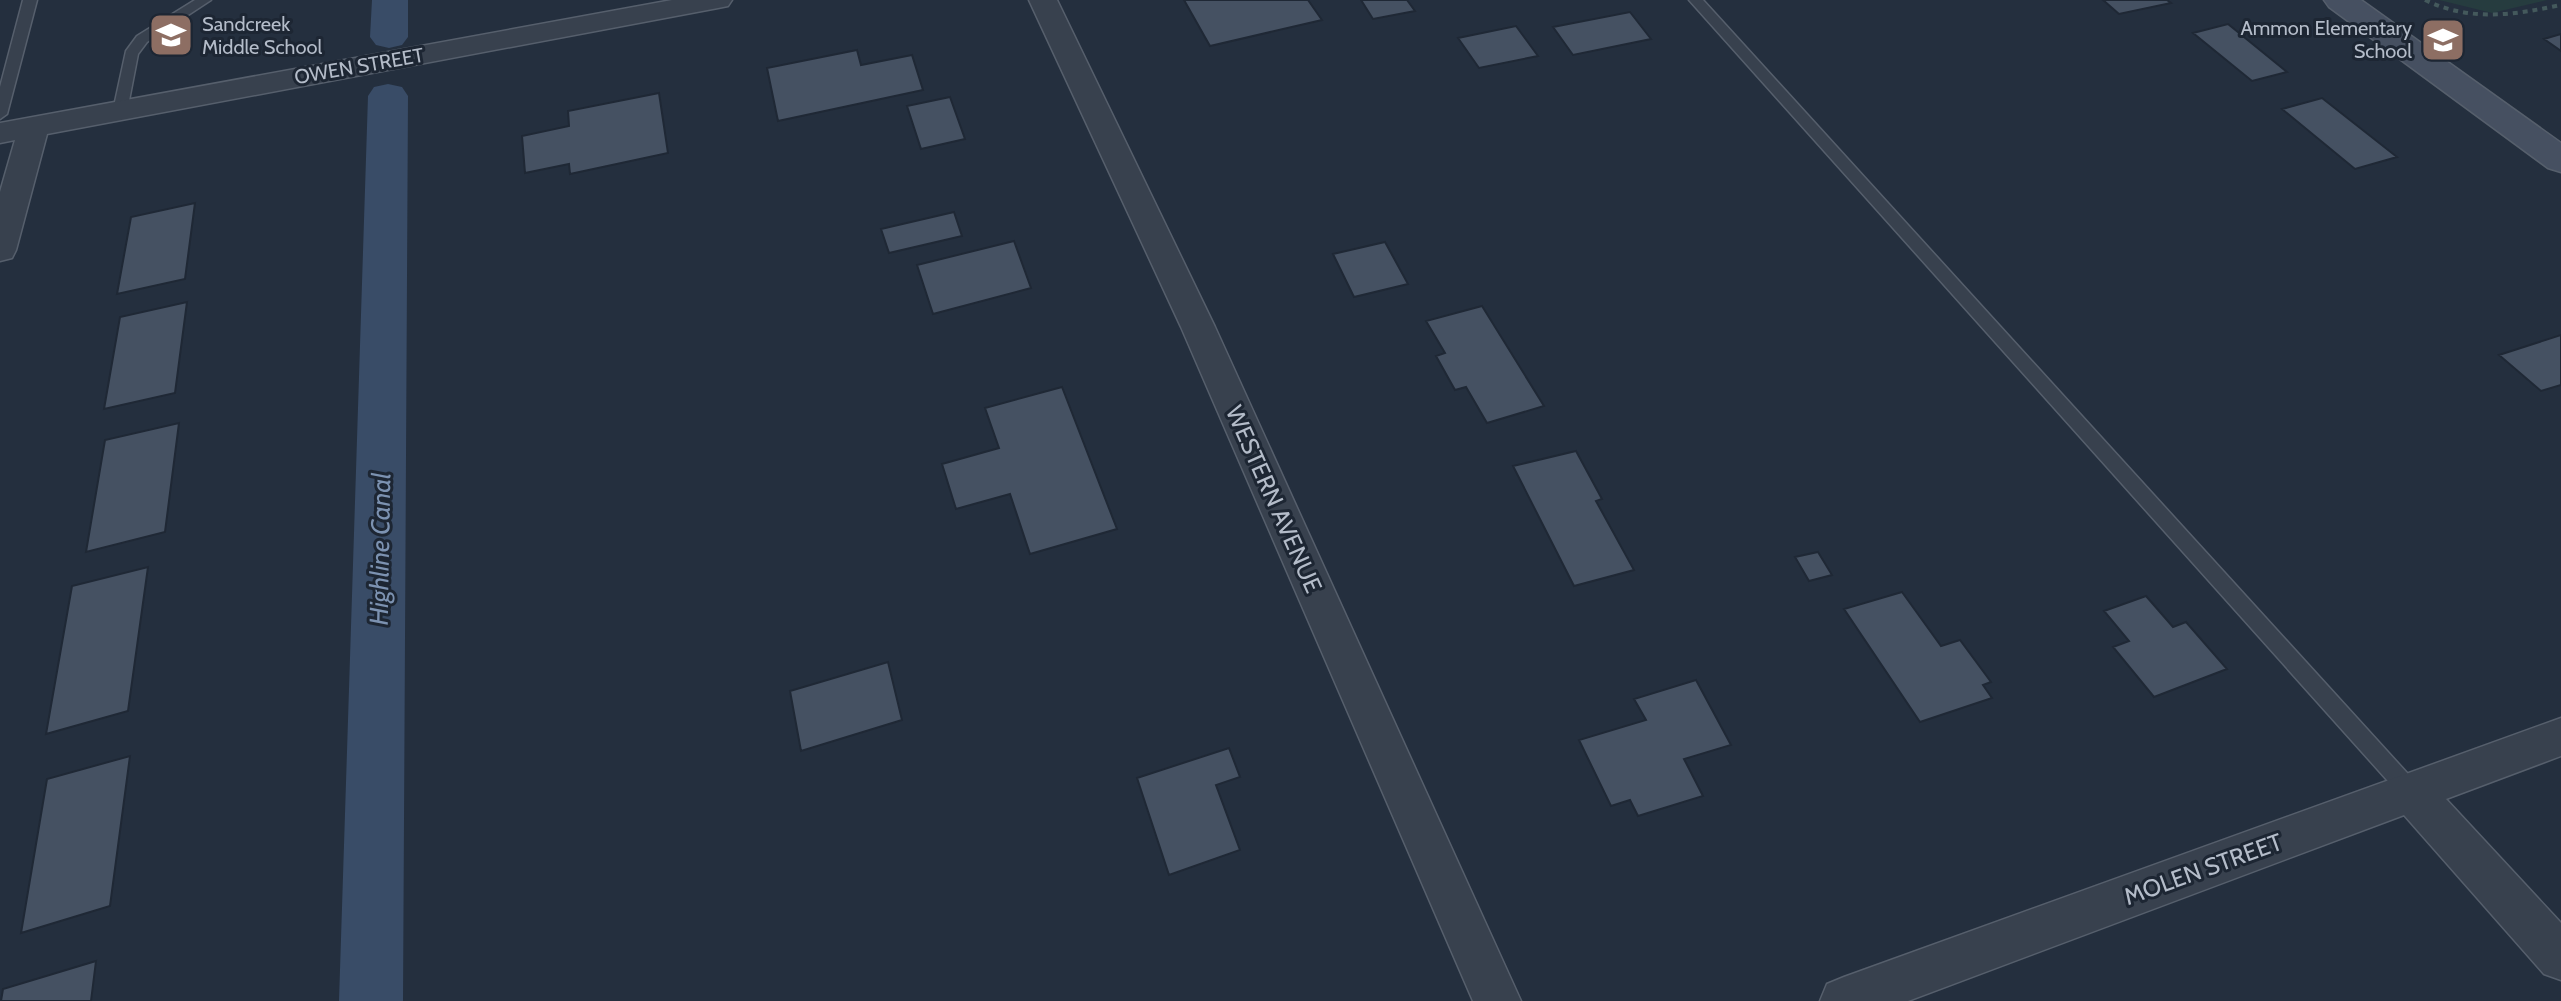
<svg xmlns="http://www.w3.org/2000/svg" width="2561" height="1001" font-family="Cabin,sans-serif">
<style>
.green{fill:#263c3f}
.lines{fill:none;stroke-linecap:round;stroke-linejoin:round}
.canal{fill:#394c67;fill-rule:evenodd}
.building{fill:#455162;stroke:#1f2835;stroke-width:2}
.lane-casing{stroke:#565f6c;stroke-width:3}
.street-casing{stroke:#565f6c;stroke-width:3}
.secondary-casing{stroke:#565f6c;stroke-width:3}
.path{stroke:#44595c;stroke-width:4;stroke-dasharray:5 5;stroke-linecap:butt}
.lane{fill:#38414e;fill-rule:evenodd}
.street{fill:#38414e;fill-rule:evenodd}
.secondary{fill:#465061;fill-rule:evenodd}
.labels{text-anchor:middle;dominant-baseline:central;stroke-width:6;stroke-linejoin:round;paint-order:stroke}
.far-poi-label{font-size:20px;fill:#b4bcc9;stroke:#1d2633;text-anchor:start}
.far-street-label{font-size:20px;fill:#b4bcc9;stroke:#1d2633}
.street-label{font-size:24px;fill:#b4bcc9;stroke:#1d2633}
.water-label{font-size:26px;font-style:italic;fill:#7c92b1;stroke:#1d2633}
</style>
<rect width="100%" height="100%" fill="#242f3e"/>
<path class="green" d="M2439,0H2547L2492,13Z"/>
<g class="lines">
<path class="canal" d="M372,0H408V37L402,45L389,48L376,45L370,37Z
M388,84L402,87L408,96L403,1001H339L368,96L374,87Z"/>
</g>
<path class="building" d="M1184,0H1308L1322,20L1210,46Z
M1361,0H1407L1415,11L1373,19Z
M2103,0H2167L2171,3L2119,14Z
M1630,12L1651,39L1573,55L1553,27Z
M2228,24L2287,72L2252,81L2193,33Z
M1516,26L1538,56L1479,68L1458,38Z
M2561,34V51L2544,39Z
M857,50L861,65L912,55L923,90L778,121L767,68Z
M659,93L668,153L570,174L569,164L525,173L522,136L569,126L568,111Z
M950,97L965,139L921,149L907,106Z
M2322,98L2397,157L2355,169L2282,109Z
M195,203L185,279L117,294L131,217Z
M954,212L962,236L889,253L881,229Z
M1014,241L1031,288L933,314L917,265Z
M1385,242L1408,284L1354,297L1333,254Z
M187,302L175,393L104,409L120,317Z
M1482,306L1544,406L1487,423L1466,387L1455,390L1436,356L1445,353L1426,321Z
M2561,335V385L2541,391L2499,355Z
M1062,387L1117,529L1030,554L1010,494L956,509L942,464L999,448L985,408Z
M179,423L165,532L86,552L105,440Z
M1576,451L1602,499L1596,501L1634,570L1574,586L1513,466Z
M1818,552L1832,575L1809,581L1795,557Z
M148,567L128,711L46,734L72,586Z
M1902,592L1941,646L1960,640L1991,682L1983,685L1992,698L1920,722L1844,609Z
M2146,596L2173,627L2186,622L2227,669L2154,697L2113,647L2129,641L2104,611Z
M888,662L902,720L801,751L790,691Z
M1696,680L1731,745L1684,759L1703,796L1638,816L1630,800L1611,806L1579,740L1646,720L1634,699Z
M1229,748L1240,777L1216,785L1240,850L1169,875L1137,778Z
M130,756L110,906L21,933L47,779Z
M96,961L91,1001H1L3,989Z"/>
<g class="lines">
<g class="lane-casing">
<path id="lane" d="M23,0H37L7,114L0,119V87Z
M195,0H211L147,42L138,54L127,111L125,114H115L113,111L126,51L137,36Z
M1689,0H1703L2418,785L2421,792L2418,799L2411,802L2404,799Z"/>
</g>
<g class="street-casing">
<path id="street" d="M672,0H732L728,6L718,8L47,134L16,250L12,258L0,261V192L15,140L0,143V123Z
M1029,0H1057L1215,327L1521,1001H1473L1181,327Z
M2561,718V756L2446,799L2561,923V980L2544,974L2404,815L1908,1001H1820L1827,984L1844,977Z"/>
</g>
<g class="secondary-casing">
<path id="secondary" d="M2324,0H2361L2561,143V172L2548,168L2329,7Z"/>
</g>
<path class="path" d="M2425,0C2471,22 2513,15 2561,5"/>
<use href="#lane" class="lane"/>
<use href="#street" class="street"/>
<use href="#secondary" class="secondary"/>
</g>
<defs>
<g id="school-square" transform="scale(2.3)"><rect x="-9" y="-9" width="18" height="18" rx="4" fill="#8d6e63" stroke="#1d2633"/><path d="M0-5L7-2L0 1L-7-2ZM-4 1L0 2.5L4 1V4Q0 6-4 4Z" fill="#fff"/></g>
</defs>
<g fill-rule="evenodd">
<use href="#school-square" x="171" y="35"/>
<use href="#school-square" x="2443" y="40"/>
</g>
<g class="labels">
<g class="far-poi-label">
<text x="202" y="24">Sandcreek<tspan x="202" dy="23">Middle School</tspan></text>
<text x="2412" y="28" text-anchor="end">Ammon Elementary<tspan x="2412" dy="23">School</tspan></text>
</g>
<g class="far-street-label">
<text transform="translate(359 66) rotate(-10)">OWEN STREET</text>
</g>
<g class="street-label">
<text transform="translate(1274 499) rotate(66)">WESTERN AVENUE</text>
<text transform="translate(2203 869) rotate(-20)">MOLEN STREET</text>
</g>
<g class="water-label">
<text transform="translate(380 549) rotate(-89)">Highline Canal</text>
</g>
</g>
</svg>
